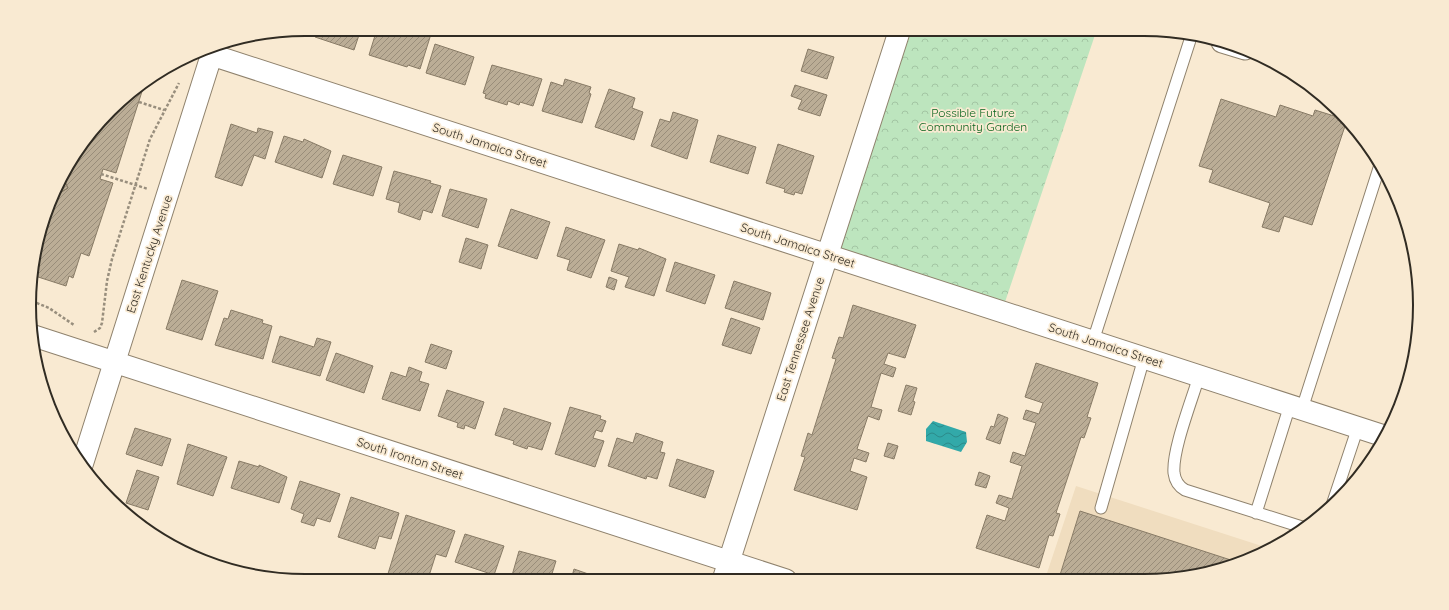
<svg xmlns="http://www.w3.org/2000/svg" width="1449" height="610" font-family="Quicksand,sans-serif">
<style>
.built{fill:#f0ddbf}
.park{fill:url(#park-crowns)}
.water{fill:url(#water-waves)}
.building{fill:url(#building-hatch);stroke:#887b66}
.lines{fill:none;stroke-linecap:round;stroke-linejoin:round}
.lane-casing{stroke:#8f826d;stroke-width:13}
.street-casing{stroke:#8f826d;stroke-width:23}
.path{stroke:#988e7d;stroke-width:2.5;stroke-dasharray:3 2;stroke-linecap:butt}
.lane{stroke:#fff;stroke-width:11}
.street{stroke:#fff;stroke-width:21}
.labels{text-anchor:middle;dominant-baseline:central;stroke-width:3.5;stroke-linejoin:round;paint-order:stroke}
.park-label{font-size:12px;fill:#09641d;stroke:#f9ead2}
.street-label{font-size:12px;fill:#312c23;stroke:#f9ead2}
.rim{fill:none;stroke:#312c23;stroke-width:2}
</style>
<defs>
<pattern id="park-crowns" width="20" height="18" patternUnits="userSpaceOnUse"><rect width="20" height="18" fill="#bde5be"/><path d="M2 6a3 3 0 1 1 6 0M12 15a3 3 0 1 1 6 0" fill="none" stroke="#a3c5a3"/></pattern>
<pattern id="water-waves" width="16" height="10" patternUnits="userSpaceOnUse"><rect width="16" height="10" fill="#32a9a9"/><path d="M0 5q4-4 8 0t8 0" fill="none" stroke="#2b8a89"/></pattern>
<pattern id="building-hatch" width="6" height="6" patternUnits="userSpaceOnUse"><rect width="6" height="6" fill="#bbad96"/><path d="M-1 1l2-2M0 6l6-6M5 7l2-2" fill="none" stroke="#998d7a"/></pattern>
</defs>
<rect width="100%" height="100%" fill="#f9ead2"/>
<path class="built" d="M1076,486L1268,548L1250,560L1180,579H1045Z"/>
<path class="park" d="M909,29H1097L1005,302L840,248Z"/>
<path class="water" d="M933,421L966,432L967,442L961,452L926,441V429Z"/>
<path class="building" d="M318,29H361L354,50L315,37Z
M377,29H419V31L431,34L420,69L408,65L407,67L369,55Z
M435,44L474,57L465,85L426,73Z
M808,49L834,57L827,79L801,71Z
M492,65L542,79L533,106L520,102L519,105L508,101L507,105L485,98L486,94L483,93Z
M565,79L591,87L589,93L591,94L582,123L542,111L551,82L563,86Z
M145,82L116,173L103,169L100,179L113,183L89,256L81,253L73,278L69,276L66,286L32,275L31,269L44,217L53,197L68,188L62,176L66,167L123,97Z
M795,85L827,95L820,116L798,109L802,100L791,96Z
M609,89L635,98L632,108L643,112L634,140L595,127Z
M1221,99L1276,117L1280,105L1313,116L1315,110L1347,120L1312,225L1284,216L1279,232L1262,227L1270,203L1209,182L1213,170L1199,166Z
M673,112L698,120L687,159L651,146L660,119L670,122Z
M231,124L257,133L258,128L273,132L265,159L254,155L242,186L215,177Z
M718,135L756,147L748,174L710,162Z
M284,136L303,142L304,139L331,151L322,178L275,162Z
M778,144L814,156L802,194L795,192L794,195L784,192L785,189L766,183Z
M343,155L382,167L373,196L333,184Z
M394,171L431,181L430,183L441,186L432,213L423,210L420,220L398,212L400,203L386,199Z
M62,176L68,188L53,197Z
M450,189L487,199L478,228L442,216Z
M511,209L550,222L537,259L498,246Z
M566,227L605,240L591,278L567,270L570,260L557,256Z
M466,238L488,245L481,269L459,262Z
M619,244L638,250L639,248L666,259L654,296L625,287L629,277L611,271Z
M675,262L715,275L705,304L666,291Z
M609,277L617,280L614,290L606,287Z
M182,280L218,291L202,340L166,329Z
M734,281L771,293L763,320L725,308Z
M853,305L916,325L905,358L888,353L884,364L896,368L893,377L881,373L871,407L882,410L879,420L868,416L857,449L869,453L866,462L854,458L850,471L867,477L857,510L794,490L805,457L801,456L808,433L812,435L836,359L832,358L839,337L843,338Z
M231,310L263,320L262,323L272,326L263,359L215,345L224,318L228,319Z
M731,318L760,328L751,354L722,345Z
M280,336L314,347L317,338L331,342L320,376L272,362Z
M431,344L452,351L446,369L425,362Z
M336,353L373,366L364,393L326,380Z
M1036,363L1098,383L1087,417L1091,418L1084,438L1081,437L1056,513L1060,514L1053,536L1049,535L1039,568L976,548L987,515L1005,521L1009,508L996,503L999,495L1012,499L1022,466L1010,462L1013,452L1025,456L1036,423L1023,419L1026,410L1039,414L1043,403L1025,397Z
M409,367L422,372L419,381L429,384L420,411L382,399L391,372L406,377Z
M906,385L917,388L913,401L915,402L911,415L898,411Z
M447,390L484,402L475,429L465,425L464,429L457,427L458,423L438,416Z
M570,407L601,416L600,419L606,421L602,432L596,430L593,438L604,441L595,467L555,454Z
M504,408L551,423L542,450L528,446L527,449L513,444L514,441L495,435Z
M998,414L1008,418L1000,444L986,439L991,426L994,427Z
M135,428L171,439L162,466L126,454Z
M636,433L663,442L660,452L665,453L657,479L647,476L646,479L608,466L617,438L633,443Z
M888,443L898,446L894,459L884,456Z
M188,444L227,457L213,496L177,484Z
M677,459L714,471L705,498L669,486Z
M239,461L259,467V465L287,477L279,503L231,488Z
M137,470L159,477L148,510L126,503Z
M979,472L990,476L986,488L975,485Z
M300,481L340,494L330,522L317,518L314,526L301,522L304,514L291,509Z
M351,497L399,513L391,539L379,536L375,549L338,537Z
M1080,511L1240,563L1180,579H1073L1060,575Z
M406,515L455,531L446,557L436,554L428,579L408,573L406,581H399L387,577Z
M465,534L504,546L494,575L455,562Z
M519,551L556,561L550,580H516L511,579Z
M574,569L594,576L595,574L608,580H571Z"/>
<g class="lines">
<g class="lane-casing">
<path id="lane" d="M1093,341L1191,37
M1199,376C1192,400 1172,450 1174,473C1175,481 1178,486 1185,490L1302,527
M1302,409L1380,165
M1332,505L1358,427
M1101,508L1144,358
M1256,513L1290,405"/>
</g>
<g class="street-casing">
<path id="street" d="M1222,42L1245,49
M212,55L1384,436
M34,336L786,580
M82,465L215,44
M723,580L900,29"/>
</g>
<path class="path" d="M184,65L186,58
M139,102L164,110
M101,174L148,189
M32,285L35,276
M32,301L49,308L74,325
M94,332L100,328L102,323L107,281L112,259L150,139L179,83"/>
<use href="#lane" class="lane"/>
<use href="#street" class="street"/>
</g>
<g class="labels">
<g class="park-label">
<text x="973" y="112">Possible Future<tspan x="973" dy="14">Community Garden</tspan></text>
</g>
<g class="street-label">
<text transform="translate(490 145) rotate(18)">South Jamaica Street</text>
<text transform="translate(798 245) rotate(18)">South Jamaica Street</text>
<text transform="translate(149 254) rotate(-72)">East Kentucky Avenue</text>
<text transform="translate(800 339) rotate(-72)">East Tennessee Avenue</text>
<text transform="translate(1106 345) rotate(18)">South Jamaica Street</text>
<text transform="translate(410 458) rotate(18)">South Ironton Street</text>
</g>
</g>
<path d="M0 0H1449V610H0ZM305 36H1144A269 269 0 0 1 1413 305V305A269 269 0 0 1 1144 574H305A269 269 0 0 1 36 305V305A269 269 0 0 1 305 36Z" fill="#f9ead2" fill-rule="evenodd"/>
<path class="rim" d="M305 36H1144A269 269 0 0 1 1413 305V305A269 269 0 0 1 1144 574H305A269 269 0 0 1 36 305V305A269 269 0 0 1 305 36Z"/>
</svg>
